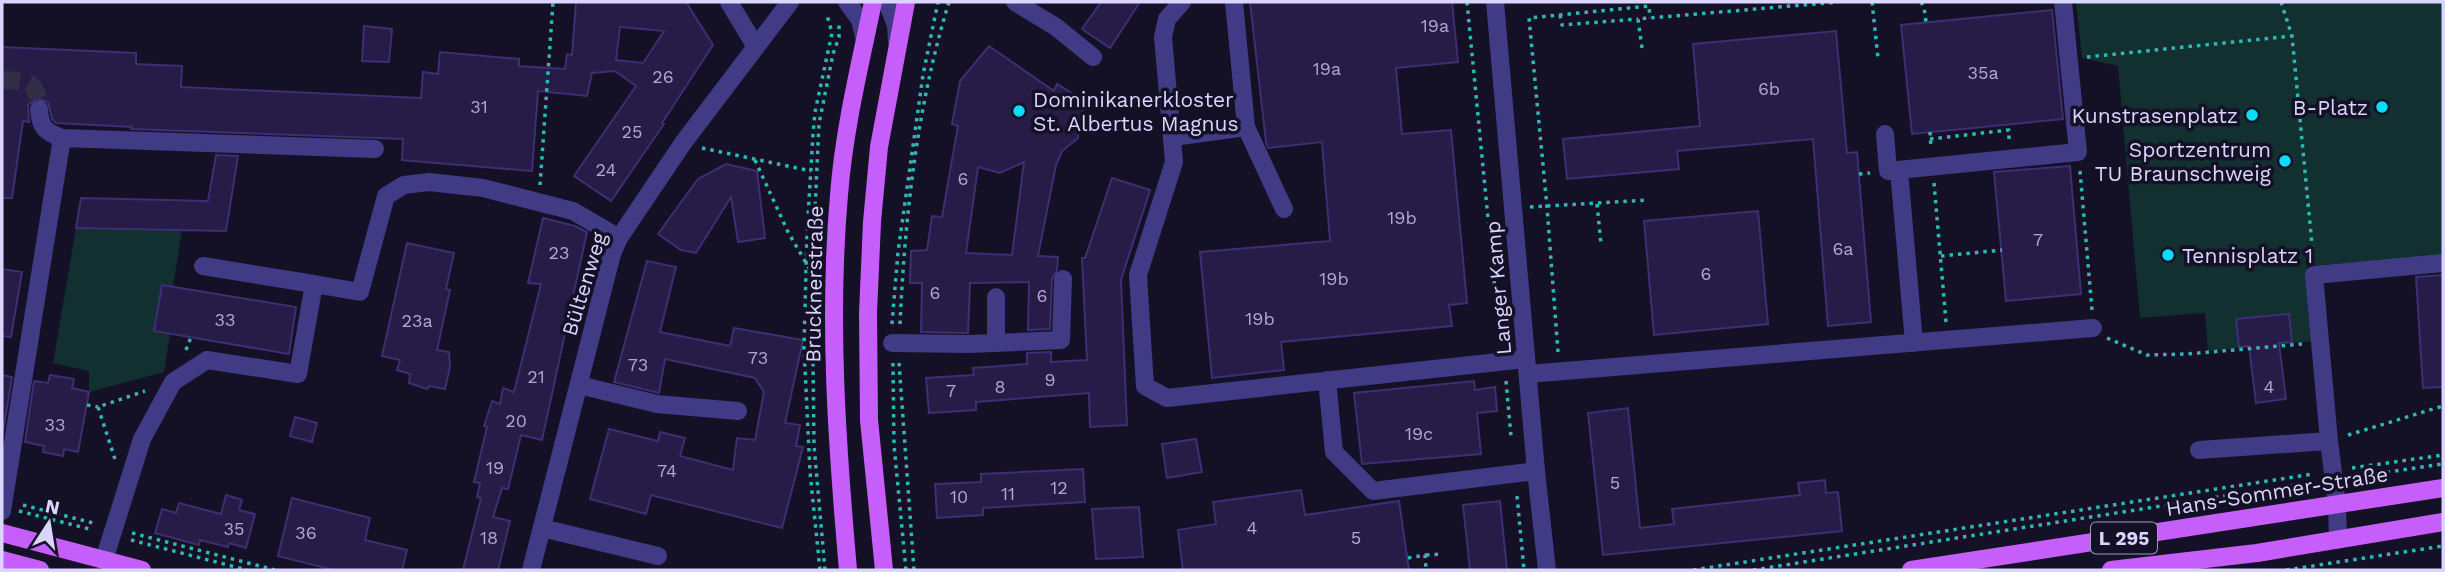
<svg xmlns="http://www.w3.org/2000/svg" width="2445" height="572" font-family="'Work Sans',sans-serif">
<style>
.green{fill:#133030}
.building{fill:#261c47;stroke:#3e2e72;stroke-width:2;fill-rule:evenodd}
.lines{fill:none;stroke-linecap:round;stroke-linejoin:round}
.minor-tunnel{stroke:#322e46;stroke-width:18;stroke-dasharray:18 9;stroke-linecap:butt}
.path{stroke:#31b6b2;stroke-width:3.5;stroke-dasharray:3.5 5;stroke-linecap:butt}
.minor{stroke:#403b84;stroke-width:18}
.major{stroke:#c65efc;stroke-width:18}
.poi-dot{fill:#05dbfb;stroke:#141026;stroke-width:2.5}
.labels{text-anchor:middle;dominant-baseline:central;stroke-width:7;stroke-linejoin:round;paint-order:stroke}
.number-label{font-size:18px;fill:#aea7d0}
.shield{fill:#141026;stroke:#9f9abd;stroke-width:2}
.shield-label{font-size:19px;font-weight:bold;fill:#dbd5fe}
.poi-label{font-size:21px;fill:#dbd5fe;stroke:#141026;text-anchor:end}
.street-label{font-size:21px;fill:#dbd5fe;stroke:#141026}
</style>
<rect width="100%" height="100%" fill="#141026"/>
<path class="green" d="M2076,2H2443V256L2307,266L2313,341L2208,351L2205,313L2140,318L2118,66L2082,58Z
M76,228L182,230L173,287L162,285L154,331L170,334L164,372L89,392V371L53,363Z"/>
<path class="building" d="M576,2H686L713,45L662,123L664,124L611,201L574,176L636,86L615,71L592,73L587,96L538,91L532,171L402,160L403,139L131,129L132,127L56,123L52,119L48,102L37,98L28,105L29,122L23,121L12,198H2V47L136,53V64L182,66L181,87L421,98L423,72L438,74L440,52L519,59V66L565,69L567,54L572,55ZM620,27L664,31L643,63L616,60Z
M1101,2H1140L1110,48L1082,29Z
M1250,2H1452L1458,62L1396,68L1402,134L1451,130L1467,303L1449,305L1452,326L1281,342L1284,370L1212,378L1200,252L1330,241L1322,142L1268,148L1266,142Z
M2052,10L2063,119L1912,134L1901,25Z
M364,26L392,29L389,62L362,61Z
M1836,31L1847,153L1857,152L1871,322L1828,326L1813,139L1677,151L1679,169L1567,179L1563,139L1700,126L1693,44Z
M989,46L1054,91L1057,84L1088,103L1078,119V138L1062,151L1056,165L1038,256L1058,257L1057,270L1052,279L1050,329L1028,330L1029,282L970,283L968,333L921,332L922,283H910L911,251L927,250L932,216L942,217L958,126L952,124L960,81ZM1024,162L1012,255L966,253L978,167L1000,173Z
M216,155L238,156L226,231L76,228L81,198L208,201Z
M726,164L757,171L765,238L738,242L731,197L696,253L681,250L658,234L698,179Z
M2070,166L2081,294L2006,301L1994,172Z
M1112,178L1150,190L1121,280L1127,425L1090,427L1089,393L976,402V410L929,413L926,378L974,375L973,368L1027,364V353L1051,352V362L1087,360L1082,258H1085Z
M1758,211L1768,324L1654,335L1644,221Z
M543,218L575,226L587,232L542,440L521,435L508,489L502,488L493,517L510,521L498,570H463L481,498L477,497L480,483L474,482L487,427L484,426L492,401L500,404L503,388L514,392L541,284L528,283Z
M407,243L454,253L446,289L450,290L437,350L449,352L450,367L445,389L429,386L427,389L409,383L410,374L397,370L400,360L382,356Z
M647,261L676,267L660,332L730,346L734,328L803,340L785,423L800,425L796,446L803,447L782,528L651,495L646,514L590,499L609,429L658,441L660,432L685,438L680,456L733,470L737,438L755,440L764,392L755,378L665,359L659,393L614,382Z
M2,269L22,272L11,337L2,336Z
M2443,275V387L2423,388L2416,277Z
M162,285L296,307L289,354L154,331Z
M2289,314L2292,342L2279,343L2286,399L2256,403L2249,346L2239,347L2236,319Z
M2,375L12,377L2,438Z
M50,375L74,379L72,388L89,392L78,452L64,449L63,456L43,452L44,446L25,442L34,381L48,383Z
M1474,381L1475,390L1495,387L1497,411L1477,413L1481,454L1362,464L1354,393Z
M1628,408L1640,528L1674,524L1672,509L1800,495L1798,483L1825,480L1826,493L1838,492L1842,531L1603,555L1588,413Z
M295,417L317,423L312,442L290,436Z
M1196,439L1202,472L1167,478L1162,444Z
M1083,469L1085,502L983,508V515L937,518L935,484L981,482V474Z
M1301,490L1305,515L1399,501L1409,570H1183L1178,530L1216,524L1213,502Z
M226,495L242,500L239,510L255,514L246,548L229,543L228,547L200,540L199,545L155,533L162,509L176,513L179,503L221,514Z
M292,498L370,518L365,540L407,550L402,570H334L278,556Z
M1500,501L1507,570H1470L1463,505Z
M1139,507L1143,557L1096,559L1092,509Z"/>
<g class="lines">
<path class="minor-tunnel" d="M2,80C29,81 36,79 39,109"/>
<path class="path" d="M1467,2L1500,342
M1872,2L1878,58
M1921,2L1924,7L1926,22
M2281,2L2292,36L2313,255
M1560,15L1562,25L1638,19
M1642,48L1638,19L1838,2
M2087,57L2292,36
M1930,132L1931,148
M1930,139L2009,130V139
M702,148L811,171
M755,160L788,232L812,273
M2080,171L2092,310
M1859,174L1870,173
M1934,183L1946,322
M540,185L553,2
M1597,204L1601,244
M1530,207L1648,200
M1941,256L2002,250
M892,324L898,252L923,75L938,2
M900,324C905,215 917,106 949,2
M2107,338L2147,355L2187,354L2302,344
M186,350L191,337
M1558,352L1547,207L1529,18L1649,6L1650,18
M893,363L894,445L906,570
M899,363L914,570
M1506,381L1511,436
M87,405L98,407
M2348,435L2443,406
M115,459L98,407L145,391
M2352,468L2443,455
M2353,477L2443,464
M1517,496L1524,570
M23,505L97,524
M19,511L93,530
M132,533L275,570
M131,540L247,570
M1426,555L1442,554
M1408,558L1425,555L1426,570
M820,570L810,472L804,347L807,234L813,134L815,112L832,33L827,15
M825,570L814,445L812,273L819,124L833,54L839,37V25
M1693,570L2313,474
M1753,570L2314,482
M2286,570L2443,546"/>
<path class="minor" d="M729,2L756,47
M847,2L860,20L865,40
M887,2L896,25L897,42
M1015,2L1056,27L1093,57
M1182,2L1167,19L1163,37L1174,162L1138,275L1145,386L1167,398L1526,359
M1234,2L1246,127L1284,209
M1495,2L1536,471L1547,570
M39,109C40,127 45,132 62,138
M1885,134L1888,171L2078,152L2063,2
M1173,137L1246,127
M1899,170L1914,343
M203,266L314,284
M996,297V343
M892,343L970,344L1061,340L1063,279
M1528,374L2093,328
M1327,380L1334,452L1373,491L1536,471
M579,385L657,404L738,411
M2199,450L2329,441
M2,511L62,138L375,149
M542,528L658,556
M2338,540L2337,505L2329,441L2314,275L2443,263
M104,560L142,439L173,382L207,360L298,374L314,284L360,292L386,196L404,185L429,182L483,188L573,211L619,238
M531,570L612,254L619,238L683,143L790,2"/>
<path class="major" d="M2,533L142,570
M2,560L40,570
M848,570C837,445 828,320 839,195C844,129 860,65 873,2
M884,570L869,420L868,313L872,222L879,147L906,2
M1911,570L2443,488
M2111,570L2257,553L2443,522"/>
</g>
<g class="poi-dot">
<circle cx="2382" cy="107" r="7"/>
<circle cx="1019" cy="111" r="7"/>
<circle cx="2252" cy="115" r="7"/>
<circle cx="2285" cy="161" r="7"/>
<circle cx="2168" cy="255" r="7"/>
</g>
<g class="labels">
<g class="number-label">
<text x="1435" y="25">19a</text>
<text x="1327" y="68">19a</text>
<text x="1983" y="72">35a</text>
<text x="663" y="76">26</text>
<text x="1769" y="88">6b</text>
<text x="479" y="106">31</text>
<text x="632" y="131">25</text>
<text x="606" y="169">24</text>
<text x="963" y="178">6</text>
<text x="1402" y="217">19b</text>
<text x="2038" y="239">7</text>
<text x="1843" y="248">6a</text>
<text x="559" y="252">23</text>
<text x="1706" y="273">6</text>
<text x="1334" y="278">19b</text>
<text x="935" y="292">6</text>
<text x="1042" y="295">6</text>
<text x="1260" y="318">19b</text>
<text x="225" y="319">33</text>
<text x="417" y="320">23a</text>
<text x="758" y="357">73</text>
<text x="638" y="364">73</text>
<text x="536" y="376">21</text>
<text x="1050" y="379">9</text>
<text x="1000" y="386">8</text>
<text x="2269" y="386">4</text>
<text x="951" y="390">7</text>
<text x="516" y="420">20</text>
<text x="55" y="424">33</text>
<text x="1419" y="433">19c</text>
<text x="495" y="467">19</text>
<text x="667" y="470">74</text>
<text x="1615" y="482">5</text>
<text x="1059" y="487">12</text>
<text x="1008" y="493">11</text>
<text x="959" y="496">10</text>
<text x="1252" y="527">4</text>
<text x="234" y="528">35</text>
<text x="306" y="532">36</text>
<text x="489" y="537">18</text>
<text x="1356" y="537">5</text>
</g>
<rect class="shield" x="2091" y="522.5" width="66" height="31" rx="5"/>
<g class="shield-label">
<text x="2124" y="538">L 295</text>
</g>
<g class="poi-label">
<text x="1033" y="99" text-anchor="start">Dominikanerkloster<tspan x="1033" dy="24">St. Albertus Magnus</tspan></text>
<text x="2368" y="107">B-Platz</text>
<text x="2238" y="115">Kunstrasenplatz</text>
<text x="2271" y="149">Sportzentrum<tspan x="2271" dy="24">TU Braunschweig</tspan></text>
<text x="2182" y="255" text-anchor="start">Tennisplatz 1</text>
</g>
<g class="street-label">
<text transform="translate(584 284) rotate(-73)">Bültenweg</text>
<text transform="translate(814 284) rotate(-89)">Brucknerstraße</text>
<text transform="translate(1498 288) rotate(-95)">Langer Kamp</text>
<text transform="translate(2277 491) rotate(-9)">Hans-Sommer-Straße</text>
</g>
</g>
<rect width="2445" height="572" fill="none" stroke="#dbd5fe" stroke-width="7"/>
<g transform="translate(49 523) rotate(12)" stroke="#141026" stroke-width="5" paint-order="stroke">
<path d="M0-5L12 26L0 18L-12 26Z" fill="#dbd5fe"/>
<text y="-10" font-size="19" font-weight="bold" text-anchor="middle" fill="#dbd5fe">N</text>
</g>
</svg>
